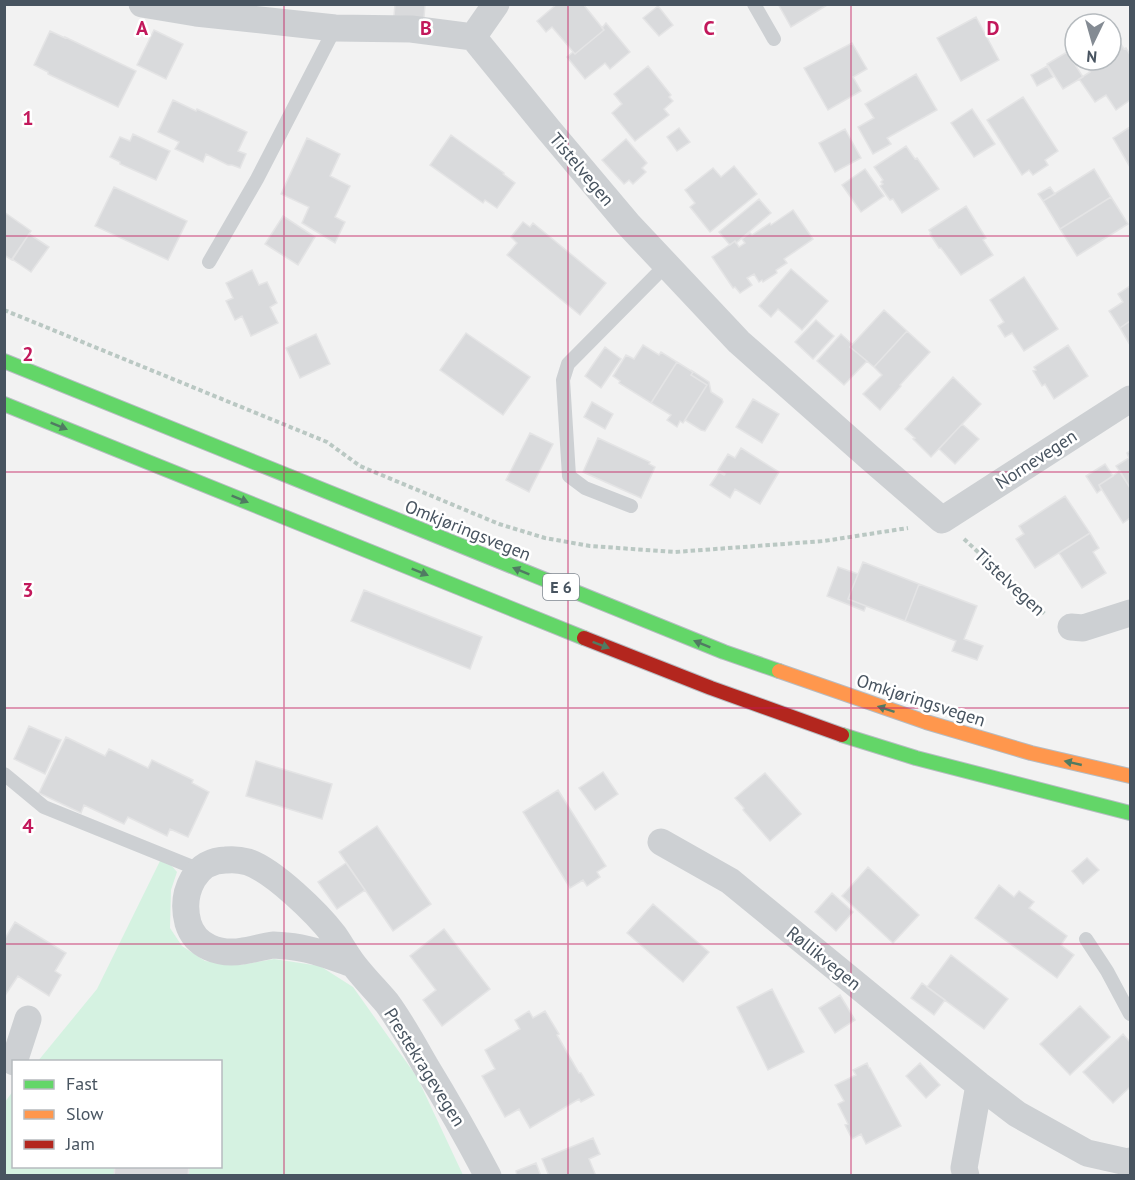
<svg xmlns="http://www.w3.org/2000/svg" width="1135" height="1180" font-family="'PT Sans',sans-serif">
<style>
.green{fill:#d5f2e1}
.building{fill:#d9dadc;stroke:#e4e4e5;stroke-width:1.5}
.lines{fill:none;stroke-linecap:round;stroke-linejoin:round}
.fast-casing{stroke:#b6bcc2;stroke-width:16}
.slow-casing{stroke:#b6bcc2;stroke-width:16}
.jam-casing{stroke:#b6bcc2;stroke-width:16}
.path{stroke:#bac8c3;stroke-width:4;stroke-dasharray:4.5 3;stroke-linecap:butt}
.lane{stroke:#cdd0d3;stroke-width:14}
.street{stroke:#cdd0d3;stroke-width:27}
.fast{stroke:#63d668;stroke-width:14}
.slow{stroke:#ff974d;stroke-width:14}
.jam{stroke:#b3261e;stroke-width:14}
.oneway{fill:#507b62}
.grid{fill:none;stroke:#c2185b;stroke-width:1.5;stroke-opacity:0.55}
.labels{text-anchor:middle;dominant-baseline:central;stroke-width:5;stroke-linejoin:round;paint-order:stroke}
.shield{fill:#fff;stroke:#7f8790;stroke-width:1.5}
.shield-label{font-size:16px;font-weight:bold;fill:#485460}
.street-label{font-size:18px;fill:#485460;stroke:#fff}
.grid-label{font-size:20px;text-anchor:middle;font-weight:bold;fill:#c2185b;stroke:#fff;stroke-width:5;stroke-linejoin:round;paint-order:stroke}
</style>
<rect width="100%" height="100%" fill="#f2f2f2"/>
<path class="green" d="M160,861L170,864L177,872L171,890L170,928L182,946L205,961L240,965L274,959L320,966L353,987L417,1077L463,1175L5,1176V1102L13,1091L14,1166H220V1062L38,1061L97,989Z"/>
<path class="building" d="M395,4H425L424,18L394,16Z
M557,4H583L604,30L575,54L552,27L546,32L537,21Z
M778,4H829L791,27Z
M658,6L673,25L659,36L643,18Z
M976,17L999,60L961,81L937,38Z
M606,23L630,52L610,69L605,63L585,79L567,57L573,52L575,54L604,30L602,28Z
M154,30L183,44L166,79L137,65Z
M50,31L65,38V37L136,71L118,107L48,74V72L34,65Z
M1115,35L1124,49L1126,48L1130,55V100L1116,110L1106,95L1095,102L1079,79L1090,72L1082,60H1111V37Z
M852,43L867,69L853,77L861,91L828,110L804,68Z
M1067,52L1083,77L1063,89L1047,64Z
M648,66L671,95L669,97L673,101L664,109L669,115L635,141L612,113L622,104L614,94Z
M1047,66L1053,77L1037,86L1031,75Z
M916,74L937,110L887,138L891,144L873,154L858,127L874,118L865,104Z
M1023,97L1058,151L1045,160L1048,165L1033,175L1029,170L1022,175L987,120Z
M173,100L196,111L197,109L247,132L238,151L246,154L240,168L232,165H228L206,154L203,162L175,149L179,142L158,132Z
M972,109L995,144L974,157L951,123Z
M1130,127V167L1113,138Z
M679,128L690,142L677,151L667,137Z
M845,129L861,158L835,172L819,143Z
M133,134L170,151L156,180L120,164V162L110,157L120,137L130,141Z
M451,135L504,173L503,174L515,183L497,208L485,200L483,203L430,165Z
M307,138L340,154L330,176L350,186L335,217L345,222L335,243L302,223L309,207L281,194Z
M626,139L647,163L642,168L646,172L633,184L629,180L624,184L602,160Z
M906,146L915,159L917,158L939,189L902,213L893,199L890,200L880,186L883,184L881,182L883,180L874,167Z
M734,166L757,194L710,232L690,207L695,203L685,190L713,168L721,177Z
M865,169L884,196L861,212L842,185Z
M1094,169L1111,197L1060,229L1043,201Z
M114,187L187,221L168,260L95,226Z
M1050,187L1055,194L1043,201L1038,194Z
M1111,197L1128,224L1077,256L1060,229Z
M759,199L771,213L736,243L735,241L730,245L719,232Z
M966,206L986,238L983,240L993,255L961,275L941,248H939L930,234L931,233L929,230Z
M793,210L813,239L784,259L787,263L776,270L777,273L763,282L762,280L759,282L754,274L747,278L752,285L740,293L735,287L733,288L712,257L735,241L739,247L745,243L742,239L750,233L752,235L770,223L771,225Z
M4,212L31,231L12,260L4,255Z
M283,216L315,237L298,265L265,244Z
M523,222L530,227L533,223L606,283L580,315L507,255L517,243L511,237Z
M29,234L49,247L31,272L12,259Z
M791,269L828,301L802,330L778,309L771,317L759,306Z
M252,270L259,285L267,282L277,303L270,307L278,323L251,336L242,316L235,320L226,301L233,298L226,283Z
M1024,277L1058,329L1024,351L1012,333L1005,337L998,326L1004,322L990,300Z
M1130,286V321L1120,328L1109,311L1123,302L1118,294Z
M884,310L907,331L874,367L850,347Z
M816,320L834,336L813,359L795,342Z
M1130,321V345L1120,328Z
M907,331L930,352L900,385L901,386L880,410L863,394L882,375L874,367Z
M466,333L530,377L503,415L440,370Z
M316,334L330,364L300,378L286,348Z
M841,334L852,344L850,347L867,361L844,385L817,361Z
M643,345L659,355L661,352L677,362L651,403L619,383L620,381L613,376L626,355L634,359Z
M1068,345L1088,376L1054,399L1045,384L1042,386L1033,371L1036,370L1034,367Z
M605,347L621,359L601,388L585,376Z
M677,362L693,372L691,375L707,385L683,423L680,421L677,427L667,420L671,415L651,403Z
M691,370L709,382L711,392L722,399L723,402L705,431L701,430L685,420L707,385L691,375L693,372Z
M953,377L981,404L931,457L913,439L915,438L905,429Z
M753,399L779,414L762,443L736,427Z
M592,402L613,414L605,429L584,417Z
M962,424L979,439L955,464L939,449Z
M530,433L553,444L529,492L506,480Z
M598,438L650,462L649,464L655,467L641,498L583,472Z
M741,448L779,472L760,504L735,489L730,498L710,485L719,472L724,475L725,474L718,470L728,454L735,458Z
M1130,451V488L1116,466L1129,458L1127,453Z
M1105,464L1113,476L1099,485L1101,490L1097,493L1086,476Z
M1120,471L1130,488V518L1123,523L1099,485Z
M1065,496L1090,533L1035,568L1016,539L1024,534L1019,526Z
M1090,533L1099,548L1093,552L1106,573L1082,588L1059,553Z
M863,562L919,584L905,621L848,599Z
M838,567L858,574L848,599L866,606L864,611L827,596Z
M919,584L977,606L964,639L983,646L977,660L952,651L956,641L905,621Z
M364,590L482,637L470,669L351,621Z
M29,726L61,740L45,774L14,759Z
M66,737L105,756L109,749L148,768L152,760L193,780L192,783L209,792L188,837L170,829L167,836L128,817L124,824L84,805L81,813L39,793Z
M256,761L332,784L322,819L246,796Z
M603,772L618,794L595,810L579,788Z
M765,773L801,814L770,841L743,810L744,808L735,798Z
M558,790L606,866L597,872L600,877L587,886L583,880L570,888L523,812Z
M377,826L431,904L393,931L339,852Z
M1087,858L1099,870L1083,884L1072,871Z
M346,863L365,890L337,909L318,882Z
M868,867L919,915L893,943L842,896Z
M999,885L1014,897L1019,891L1034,902L1029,908L1067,936L1061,945L1074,955L1057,978L975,918Z
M832,893L853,912L836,931L815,912Z
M653,904L709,952L683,982L627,933Z
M15,922L66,953L55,971L61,975L49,996L18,976L4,997V940Z
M444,929L490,989L442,1026L423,1000L436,990L410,956Z
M951,955L1008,999L984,1029L927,987Z
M922,983L945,1000L934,1015L911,998Z
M772,989L804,1052L768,1070L737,1007Z
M840,995L855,1020L835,1033L819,1008Z
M1080,1006L1110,1037L1070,1075L1040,1044Z
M529,1011L533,1018L545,1011L559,1034L557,1035L579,1073H581L594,1095L581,1102L579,1099L530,1128L519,1109L505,1117L482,1076L495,1069L485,1050L520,1029L515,1020Z
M1123,1034L1130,1042V1087L1113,1103L1083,1072Z
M867,1063L869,1068H870L901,1126L866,1144L861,1134L852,1139L845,1125L848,1124L838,1104L844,1101L835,1085L856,1075L853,1070Z
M920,1063L940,1085L926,1098L906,1076Z
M593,1138L600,1154L589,1159L596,1176H549L542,1159Z
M536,1163L541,1176H517L516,1171Z
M115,1166H189L188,1176H114Z"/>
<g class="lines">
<g class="fast-casing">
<path id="fast" d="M4,361L724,652L779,671
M4,404L584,638
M842,735L916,758L1130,813"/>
</g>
<g class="slow-casing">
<path id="slow" d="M779,671L926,722L1031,753L1130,776"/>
</g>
<g class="jam-casing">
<path id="jam" d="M584,638L711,688L842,735"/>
</g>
<path class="path" d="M4,310L327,442L360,466L499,524L545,538L590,546L675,552L824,541L908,528
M964,539L1046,615"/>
<path class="lane" d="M754,4L774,39
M209,262L257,179L335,28
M631,506L585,488L569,476L563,380L568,364L666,265
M4,774L44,807L200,870
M1086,939L1107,971L1130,1014"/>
<path class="street" d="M142,4L196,13L335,28L411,29L473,37L548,129L628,224L739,342L869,457L942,520L1130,399
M473,37L496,4
M1071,627L1083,628L1130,613
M661,842L730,881L979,1085L1017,1114L1087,1153L1127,1162L1130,1161
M353,964C332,957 310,948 287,946C283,946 278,945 274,945C263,946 253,950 243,951C220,955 195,947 188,923C184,908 185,893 193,879C200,867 212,860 226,860C234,859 241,860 248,862C274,871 317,913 334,935C341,945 347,956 354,965C364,978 376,990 387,1003C401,1022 413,1044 425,1065C447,1101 468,1138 488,1176
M14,1062L28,1019
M966,1176L964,1168L979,1085"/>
<use href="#fast" class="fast"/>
<use href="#slow" class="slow"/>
<use href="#jam" class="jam"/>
</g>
<defs><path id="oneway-solid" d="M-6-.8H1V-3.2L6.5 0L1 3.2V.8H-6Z" transform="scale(1.5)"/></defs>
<g class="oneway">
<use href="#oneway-solid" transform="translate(59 426) rotate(22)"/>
<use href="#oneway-solid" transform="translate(240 499) rotate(22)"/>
<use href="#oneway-solid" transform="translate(521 571) rotate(-158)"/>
<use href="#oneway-solid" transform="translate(420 572) rotate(22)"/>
<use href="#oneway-solid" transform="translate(702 644) rotate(-158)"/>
<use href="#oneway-solid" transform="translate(601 645) rotate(21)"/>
<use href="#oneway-solid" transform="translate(886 709) rotate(-162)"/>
<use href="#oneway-solid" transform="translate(1073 763) rotate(-167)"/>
</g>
<path class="grid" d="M284,4V1176M568,4V1176M851,4V1176M4,236H1130M4,472H1130M4,708H1130M4,944H1130"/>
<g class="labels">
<rect class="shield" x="543" y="574" width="36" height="26" rx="4.5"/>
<g class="shield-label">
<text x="561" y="587">E 6</text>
</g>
<g class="street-label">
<text transform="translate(582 169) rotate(50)">Tistelvegen</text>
<text transform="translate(1036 459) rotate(-33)">Nornevegen</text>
<text transform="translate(468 530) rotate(22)">Omkjøringsvegen</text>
<text transform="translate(1010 582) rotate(43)">Tistelvegen</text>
<text transform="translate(921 700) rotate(18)">Omkjøringsvegen</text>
<text transform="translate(824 958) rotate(39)">Røllikvegen</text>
<text transform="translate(425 1067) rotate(58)">Prestekragevegen</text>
</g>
</g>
<g class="grid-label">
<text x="142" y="35">A</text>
<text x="426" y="35">B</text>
<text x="709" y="35">C</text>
<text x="993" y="35">D</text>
<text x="28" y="125">1</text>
<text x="28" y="361">2</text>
<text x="28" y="597">3</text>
<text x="28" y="833">4</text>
</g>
<rect width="1135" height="1180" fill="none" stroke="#485460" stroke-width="12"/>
<rect x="12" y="1060" width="210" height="108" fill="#ffffff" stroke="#b6bbbf" stroke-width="1.5"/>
<rect x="24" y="1080" width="30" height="9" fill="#63d668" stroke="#b6bbbf" stroke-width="1.5"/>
<text x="66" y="1090" font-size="18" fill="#485460">Fast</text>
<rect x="24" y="1110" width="30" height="9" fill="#ff974d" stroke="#b6bbbf" stroke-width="1.5"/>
<text x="66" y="1120" font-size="18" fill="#485460">Slow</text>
<rect x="24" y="1140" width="30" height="9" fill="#b3261e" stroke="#b6bbbf" stroke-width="1.5"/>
<text x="66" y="1150" font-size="18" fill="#485460">Jam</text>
<g transform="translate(1093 42) rotate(185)"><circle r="28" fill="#ffffff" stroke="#b6bbbf" stroke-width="1.5"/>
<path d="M0-4.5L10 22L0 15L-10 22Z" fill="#848b93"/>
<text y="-9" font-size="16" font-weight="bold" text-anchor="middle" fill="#485460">N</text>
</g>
</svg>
